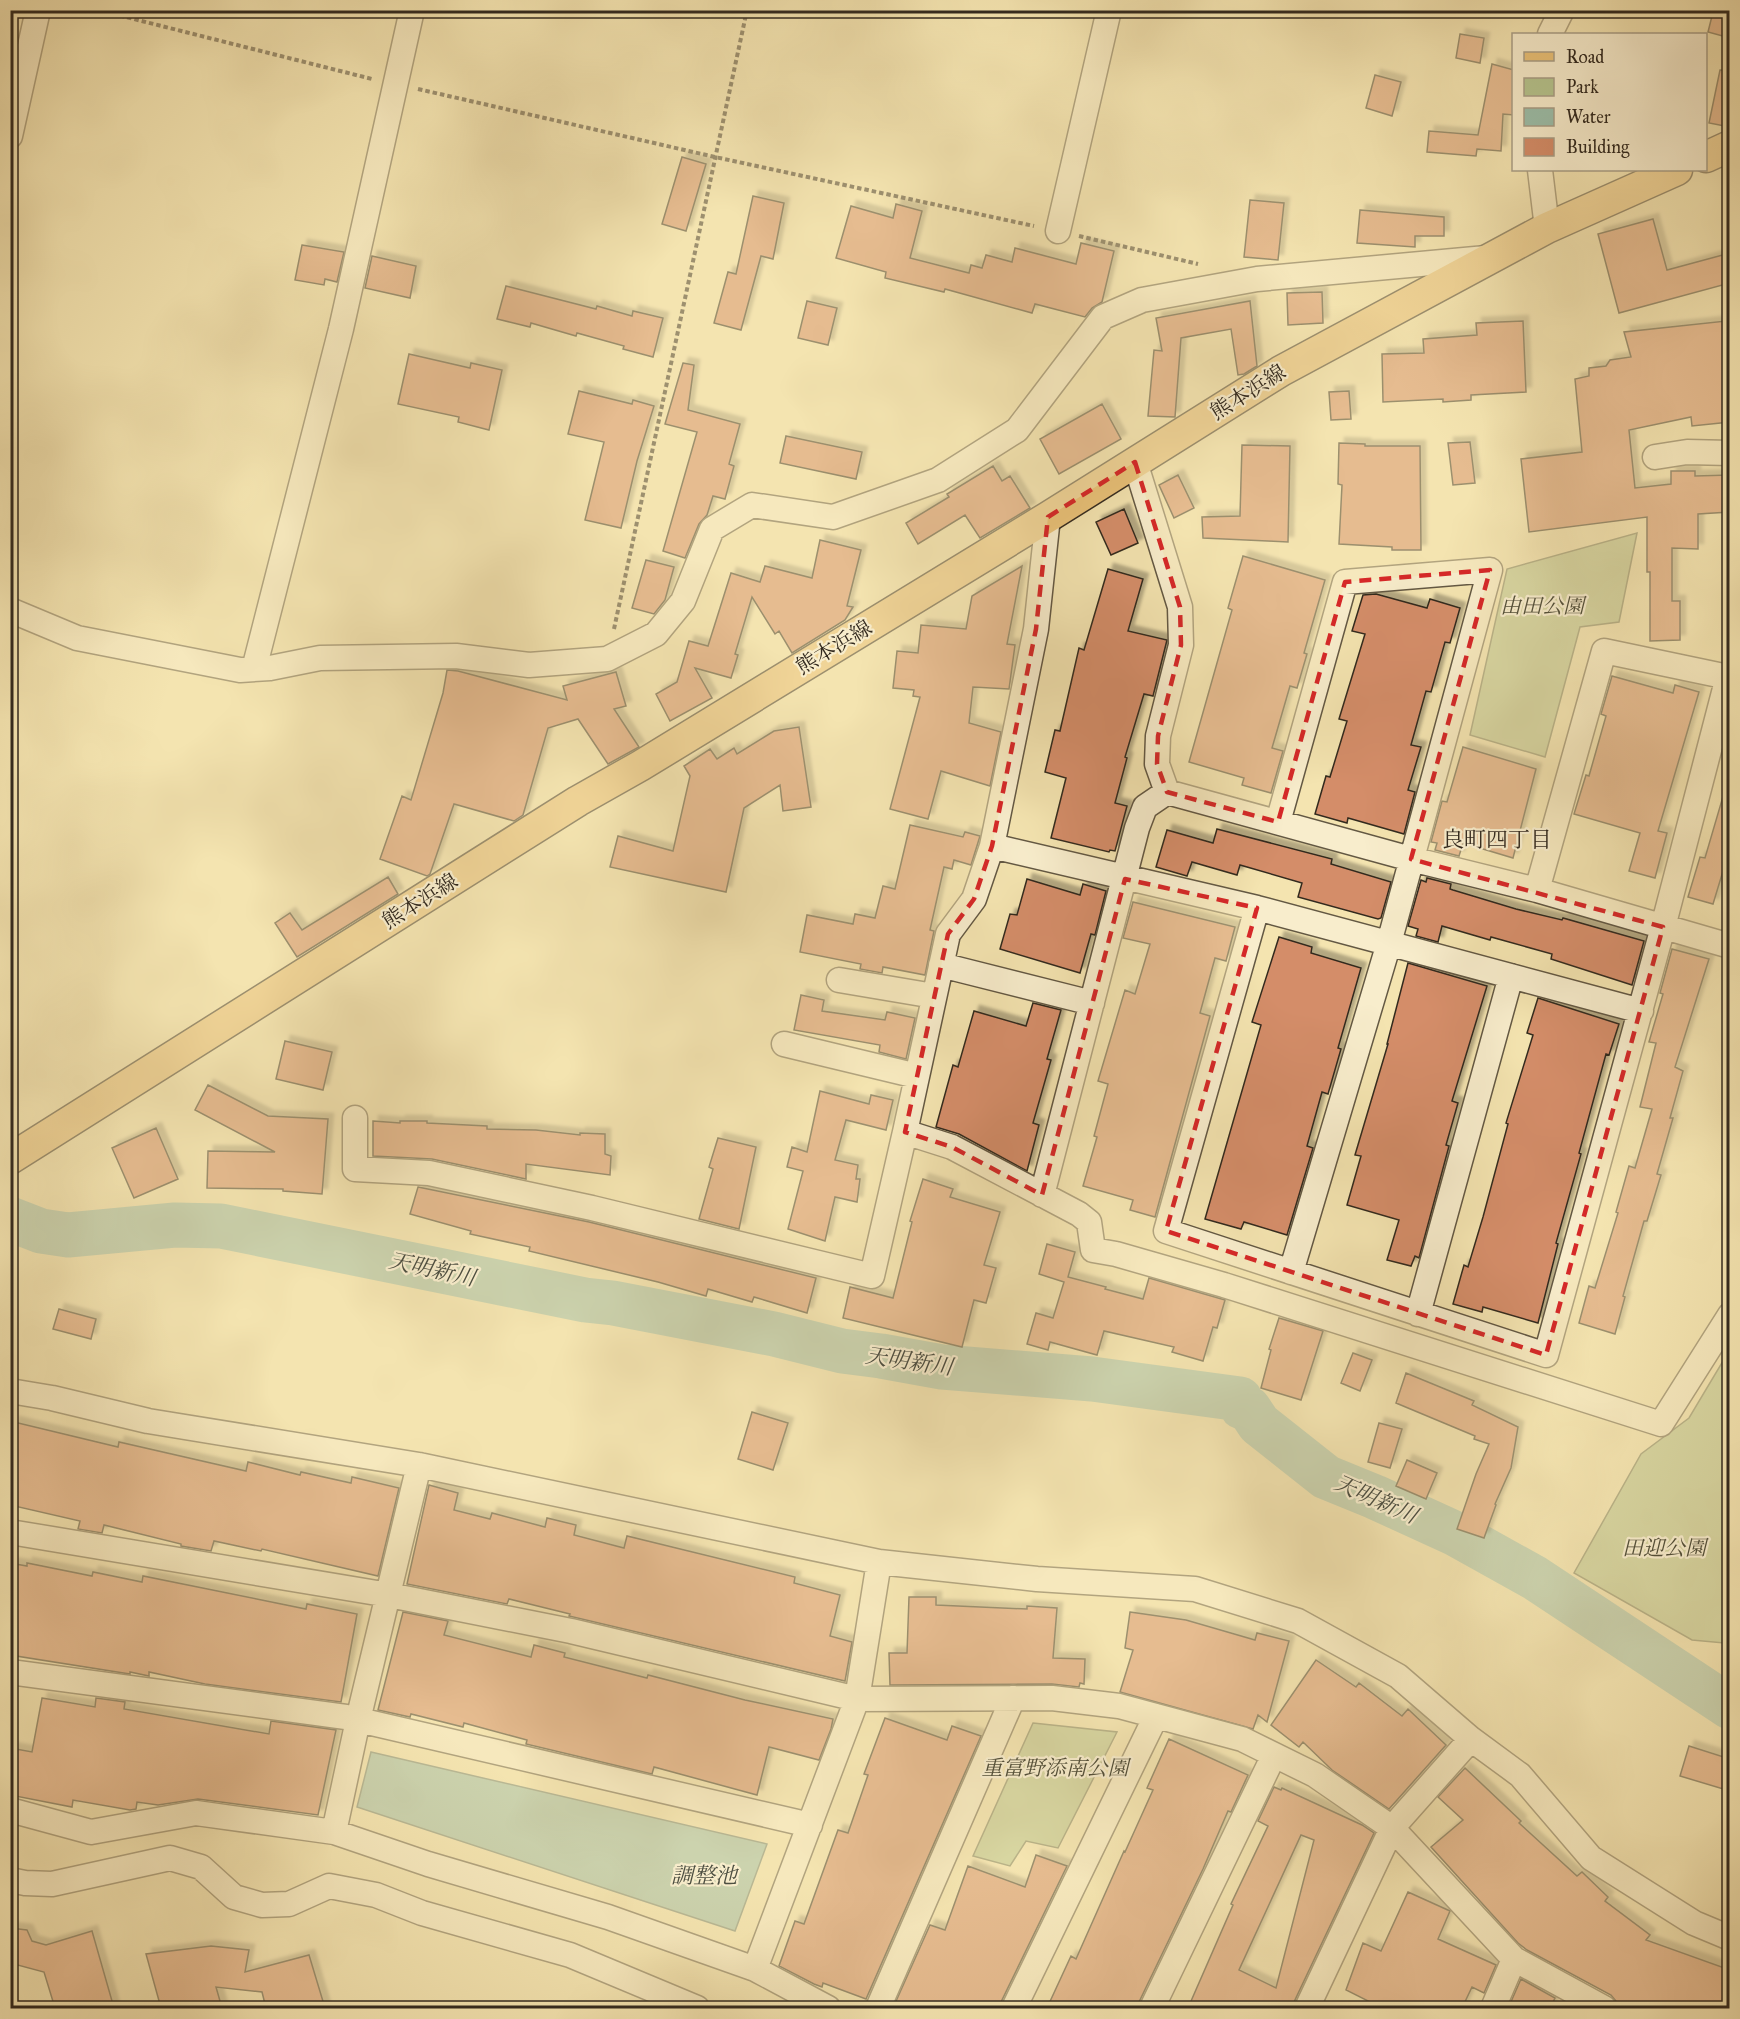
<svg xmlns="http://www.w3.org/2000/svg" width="1740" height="2019" font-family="'IM FELL Great Primer','Noto Serif JP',serif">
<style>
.green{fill:#b6c58f;stroke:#747857;stroke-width:1.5}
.water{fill:#9cbfaa;stroke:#728372;stroke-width:1.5}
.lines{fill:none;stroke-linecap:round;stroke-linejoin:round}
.river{stroke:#9cbfaa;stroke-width:45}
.building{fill:#d48d69;stroke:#332a1f;stroke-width:1.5;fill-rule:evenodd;filter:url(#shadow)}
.minor-casing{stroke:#635843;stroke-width:27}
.major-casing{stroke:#332a1f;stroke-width:33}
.path{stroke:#332a1f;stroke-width:4;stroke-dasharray:4.5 3;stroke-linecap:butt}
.minor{stroke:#f8edcc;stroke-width:24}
.major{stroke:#eac278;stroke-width:30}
.marked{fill:none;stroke:#d62828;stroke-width:4.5;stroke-dasharray:12 8;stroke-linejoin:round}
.labels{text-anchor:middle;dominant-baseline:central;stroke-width:4.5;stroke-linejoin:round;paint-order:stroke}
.street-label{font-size:21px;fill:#332a1f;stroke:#f8edcc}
.park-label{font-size:21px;font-style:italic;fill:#54513b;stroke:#f8edcc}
.neighbourhood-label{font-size:22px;fill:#332a1f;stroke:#f8edcc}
.water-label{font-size:22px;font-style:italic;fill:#4d4f42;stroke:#f8edcc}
</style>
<defs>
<filter id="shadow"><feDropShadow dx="5.5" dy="-5.5" stdDeviation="1.5" flood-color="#0004"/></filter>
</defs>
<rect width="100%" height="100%" fill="#f4e4b0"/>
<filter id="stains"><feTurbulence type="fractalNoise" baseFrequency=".00333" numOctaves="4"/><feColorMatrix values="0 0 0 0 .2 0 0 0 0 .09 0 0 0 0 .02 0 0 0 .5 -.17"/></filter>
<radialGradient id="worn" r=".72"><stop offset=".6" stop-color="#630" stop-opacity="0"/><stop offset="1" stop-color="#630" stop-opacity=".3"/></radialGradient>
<path class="green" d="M1637,533L1619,622L1580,627L1545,757L1470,735L1507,569Z
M1729,1351L1730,1609L1724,1643L1692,1640L1574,1573L1641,1454L1689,1418Z
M1033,1723L1117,1732L1058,1848L1026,1841L1010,1866L973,1856Z"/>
<path class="water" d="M371,1752L767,1844L735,1931L357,1807Z"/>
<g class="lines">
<path class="river" d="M10,1219L41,1231L68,1235L175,1225L221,1226L585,1300L613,1303L774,1334L842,1351L881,1356L942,1367L1092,1379L1240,1399L1242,1407L1249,1409L1259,1424L1326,1477L1375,1497L1456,1534L1535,1578L1730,1707"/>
</g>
<path class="building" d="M1713,12L1730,17V38L1708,32Z
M1460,34L1484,38L1480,63L1456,58Z
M1492,64L1514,70V115L1503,114L1501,151L1477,149L1476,156L1427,152L1429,131L1478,135Z
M1720,70L1730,71V127L1709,123Z
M1375,75L1401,82L1392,116L1366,108Z
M682,157L706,164L686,231L662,224Z
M753,196L784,203L773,259L761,256L741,330L714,323L728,272L736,274Z
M1250,200L1284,203L1278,260L1244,257Z
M896,204L922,211L910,258L969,273L971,265L982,268L986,255L1012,262L1015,248L1076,264L1081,243L1114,251L1102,302L1092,308L1085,317L1035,304L1032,313L945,289L944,292L885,278L886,272L836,258L851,206L893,218Z
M1360,210L1444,217V236H1415V247L1357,243Z
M1653,219L1667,270L1730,253V283L1619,313L1598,234Z
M302,245L344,252L337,282L325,279L324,285L295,280Z
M372,256L416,266L410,298L365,288Z
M506,286L596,309L597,306L632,316L633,311L663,318L653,357L623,349L624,346L577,333L576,336L531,323L530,327L497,319Z
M1322,292L1323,323L1288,325L1287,293Z
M807,301L837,308L828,345L798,338Z
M1250,301L1257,366L1244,374L1238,375L1231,329L1181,338L1175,417L1148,416L1154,350L1162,351L1156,318Z
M1523,321L1526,392L1471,395V400L1443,402V399L1383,402L1382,354L1424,353L1423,339L1477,335L1476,323Z
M1726,321L1730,359V422L1692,426L1691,417L1629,430L1635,488L1671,484V471H1695V476L1730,475V512L1698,514V549L1672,548V601H1680V640L1650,641V572H1647V517L1529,532L1521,459L1582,452L1575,379L1589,376V368L1606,366L1610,360L1631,357L1624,332Z
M409,354L470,368L471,363L502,370L489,430L458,422L459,417L398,404Z
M683,363L694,365L688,410L740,424L729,464L734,466L725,499L713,496L707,515L699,524L685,558L663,551L697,432L665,424Z
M579,391L632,404L633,400L654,406L637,461L621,528L585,520L604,442L568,434Z
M1349,391L1351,419L1331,420L1329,392Z
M1102,404L1121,439L1059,474L1040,439Z
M786,436L862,452L856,479L780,463Z
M1470,442L1475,483L1453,485L1448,443Z
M1339,443L1365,444V446H1420L1421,550H1392V547L1339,544L1342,485L1338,484Z
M1242,445L1290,446L1288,542L1203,538L1202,517L1240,516Z
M993,466L1002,481L1010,476L1030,508L980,538L965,515L918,544L906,523L949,497L947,494Z
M1178,475L1194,508L1174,518L1159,485Z
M1124,509L1138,543L1111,555L1096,522Z
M820,540L861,550L847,606L853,607L845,620L792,653L779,631L775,634L752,597L735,654L738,655L731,678L695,668L712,698L670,721L656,694L677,682L689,641L708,646L731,573L760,582L765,566L812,578Z
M1243,556L1325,580L1304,653L1307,654L1297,688L1290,686L1272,748L1283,751L1271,793L1242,785L1244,778L1189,762L1232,610L1228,608Z
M646,560L674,567L665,600L654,614L632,608Z
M1022,566L1007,644L1015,645L1009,689L973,687L969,723L1001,732L990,786L941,771L928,819L890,809L920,697L913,696L914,690L893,688L897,651L918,653L921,625L966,629L972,596Z
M1108,569L1143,579L1128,631L1167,640L1153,696L1144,694L1125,757L1127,758L1115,803L1127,806L1115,851L1110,850L1109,852L1051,838L1066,778L1045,772L1055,730L1060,731L1079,648L1084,650Z
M1376,594L1427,608L1430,599L1460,608L1450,643L1445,642L1431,692L1426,691L1411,745L1421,747L1408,790L1415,792L1404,834L1348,818L1347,823L1315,814L1326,776L1330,777L1347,721L1339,719L1365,634L1352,631L1363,595Z
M447,670L458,671L567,700L563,686L616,672L626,706L614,709L639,747L608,764L578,719L548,728L523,815L514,821L454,804L430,874L427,876L380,859L402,796L411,800L443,693Z
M1612,676L1673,693L1675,685L1699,692L1658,831L1667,833L1655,878L1629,871L1640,833L1574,814L1586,775L1589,776L1606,716L1601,714Z
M799,727L811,807L783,811L780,785L744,808L726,892L610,867L618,836L673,851L690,776L684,766L710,749L717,759L734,748L737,754L774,731Z
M1463,747L1536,769L1513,858L1463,843L1459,856L1435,850L1437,843L1431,842L1442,801L1447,802Z
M1724,793L1730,794V848L1713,904L1688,897L1700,857L1705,858Z
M910,825L963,837L965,832L980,836L971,865L954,860L952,869L944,867L930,930L934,931L925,975L883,967L882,973L860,969L861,964L800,952L807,915L853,924L855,914L875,918L883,886L895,889Z
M1217,829L1332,859L1331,864L1391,882L1381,918L1378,919L1298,897L1302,883L1240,865L1237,875L1192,862L1187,876L1156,867L1167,830L1213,843Z
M388,877L398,894L297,957L275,923L290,913L302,930Z
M1427,878L1451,884L1450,889L1453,890L1516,909L1562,920L1563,918L1644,941L1632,985L1551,959L1552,954L1491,937L1490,940L1442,926L1438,942L1416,936L1418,929L1408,926L1421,880L1426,882Z
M1027,879L1080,895L1083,884L1106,891L1095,935L1091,934L1080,973L1000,949L1010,914L1017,915Z
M1133,902L1235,927L1226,961L1215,958L1200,1013L1210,1016L1155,1217L1130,1210L1133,1200L1083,1186L1097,1137L1094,1136L1108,1084L1098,1081L1125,990L1135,994L1150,944L1123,938Z
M1279,937L1312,947L1311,953L1361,968L1338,1048L1341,1049L1328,1094L1322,1092L1307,1146L1313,1148L1287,1235L1244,1222L1241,1229L1205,1219L1261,1025L1252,1022Z
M1672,949L1709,959L1675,1067L1683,1071L1670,1118H1673L1657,1174L1661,1175L1647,1221H1644L1623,1296L1625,1297L1615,1334L1579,1323L1589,1286L1595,1288L1618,1213L1616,1212L1629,1166L1635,1168L1652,1109L1640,1107L1656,1043L1649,1042L1663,994L1660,993Z
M1408,963L1487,986L1452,1101L1458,1103L1446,1145L1449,1146L1419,1258L1415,1256L1411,1266L1387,1260L1399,1220L1347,1205L1361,1156L1355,1155L1388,1044H1387Z
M801,995L824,1000L822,1011L885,1020L887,1012L915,1018L906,1059L879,1052L880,1045L794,1030Z
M1538,998L1619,1024L1609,1055L1606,1054L1579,1153L1581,1154L1556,1243L1558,1244L1538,1323L1483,1307L1482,1312L1453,1304L1464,1265L1468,1267L1483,1217L1508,1124L1506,1123L1533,1035L1527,1033Z
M1033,1003L1061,1010L1047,1059L1051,1060L1033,1123L1039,1125L1027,1171L959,1134L936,1127L953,1065L958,1067L974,1011L1026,1026Z
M285,1041L332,1052L323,1090L276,1079Z
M208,1085L268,1116L328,1119L322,1194L283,1191V1189L207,1188L208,1151L275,1152L195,1110Z
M820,1091L869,1104L871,1095L893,1100L886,1130L846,1120L835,1160L858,1165L856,1179H860L857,1202L835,1197L825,1241L788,1229L803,1171L787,1167L792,1147L807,1152Z
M373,1121L400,1123V1121H427V1123L487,1126V1129L536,1130L580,1135V1133L605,1134V1154L611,1156L610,1175L526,1164V1179L432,1159L373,1156Z
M156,1128L178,1179L134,1198L112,1148Z
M718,1138L756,1147L739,1229L699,1219L713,1169L709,1167Z
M923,1179L953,1189L950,1197L1000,1212L984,1265L996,1268L986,1303L974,1300L962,1347L843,1318L850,1287L893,1298L912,1222L910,1221Z
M418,1187L589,1222L816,1278L807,1313L754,1297L752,1302L708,1289L706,1296L658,1282L529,1251L530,1247L470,1234L471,1231L410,1214Z
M1047,1244L1075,1252L1068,1277L1106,1287L1105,1289L1143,1299L1149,1278L1225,1300L1217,1328L1213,1327L1203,1361L1172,1352L1174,1347L1104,1331L1097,1355L1050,1342L1048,1350L1027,1344L1036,1313L1053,1318L1064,1282L1039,1274Z
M59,1309L96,1319L91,1339L53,1329Z
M1279,1318L1323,1331L1301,1400L1261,1388L1271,1350L1269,1349Z
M1353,1353L1372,1360L1360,1391L1341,1383Z
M1406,1373L1474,1401L1472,1405L1518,1427L1511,1468L1495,1504L1496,1505L1484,1538L1457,1529L1476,1474L1489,1444L1474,1439L1475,1436L1396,1403Z
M752,1412L788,1423L773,1470L738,1459Z
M14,1422L118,1447L119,1442L246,1471L248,1462L300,1475L301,1472L351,1483L352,1477L399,1488L378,1576L262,1549L261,1551L214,1541L211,1551L181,1546V1544L104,1525L102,1533L78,1529L80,1521L10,1505V1438Z
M1379,1423L1402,1429L1390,1468L1368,1462Z
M1407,1460L1437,1473L1426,1499L1396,1486Z
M429,1485L458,1493L454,1510L490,1519L492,1513L545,1527L547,1518L576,1525L574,1535L624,1548L627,1536L795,1577L794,1583L840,1595L830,1636L852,1642L845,1681L569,1616L570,1614L509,1599L507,1604L407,1584Z
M10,1563L27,1566V1563L92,1576L93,1572L142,1582L143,1576L306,1609L307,1604L357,1614L341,1702L205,1684L149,1672V1676L130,1672V1674L10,1655Z
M909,1597H936V1605L1027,1609V1606L1057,1608L1053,1658L1085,1659L1084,1684L1080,1683L1079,1687L1052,1684L890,1685L889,1653H907Z
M403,1612L448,1621L444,1635L531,1657L534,1645L565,1653L564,1657L647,1678L648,1675L745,1700L833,1719L831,1729L819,1760L769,1747L757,1795L654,1767L652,1774L526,1744L527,1740L464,1723L463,1727L411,1714L410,1717L378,1710Z
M1130,1612L1186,1620L1255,1640L1257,1633L1289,1641L1267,1722L1258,1715L1253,1729L1120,1692L1133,1650L1125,1648Z
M1316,1660L1356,1687L1359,1683L1402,1716L1408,1709L1446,1745L1389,1809L1332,1770L1303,1742L1299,1747L1271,1725Z
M42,1698L95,1707L96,1698L125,1702L124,1709L269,1734L271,1721L336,1730L318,1815L198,1799L158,1805L137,1802L136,1809L130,1810L73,1800L72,1807L10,1795V1748L32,1752Z
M885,1718L947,1740L952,1726L981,1736L866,1999L823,1983L822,1987L814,1984L779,1966L795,1921L804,1924L838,1830L848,1833L868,1775L864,1774Z
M1169,1739L1248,1775L1231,1812L1228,1811L1203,1869L1139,2002L1138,2008H1047L1071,1956L1076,1959L1124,1851L1125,1852L1153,1790L1147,1788Z
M1689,1746L1730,1759V1791L1680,1776Z
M1465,1768L1521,1821L1519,1823L1577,1876L1582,1872L1608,1897L1605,1901L1650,1935L1646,1940L1730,1970V2008H1618L1616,2001L1611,1995L1527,1950L1518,1943L1431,1847L1463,1820L1438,1797Z
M1274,1787L1281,1790L1282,1788L1362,1825L1374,1833L1294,2002L1293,2008H1188L1233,1905L1231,1904L1268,1826L1258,1821ZM1301,1835L1314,1840L1276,1988L1239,1970Z
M1036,1855L1067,1866L1001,2002L1000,2008H893L930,1925L945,1930L968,1866L1025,1887Z
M1408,1892L1450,1911L1438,1939L1496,1965L1484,1993L1472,1987L1462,2008H1382L1346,1990L1363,1943L1381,1951Z
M10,1928L27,1930L32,1941L46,1945L92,1931L114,2008H55L44,1972L10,1963Z
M211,1946L249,1950L245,1972L309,1955L325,2008H266L262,1992L216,1987L222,2008H161L146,1954Z
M1521,1979L1555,1998L1550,2008H1519L1510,2004Z"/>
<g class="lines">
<g class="minor-casing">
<path id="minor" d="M1550,34L1562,10
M10,136L38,10
M1540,170L1547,228
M1058,231L1109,10
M1655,457L1687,452L1730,453
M1135,462L1180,607L1181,645L1158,736L1157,764L1167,792L1411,859L1537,890L1730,946
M1048,517L1036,629L992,846L974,899L948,934L905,1132L952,1147L1079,1214L1089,1222L1093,1250L1116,1254L1224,1285L1661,1424L1730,1315
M10,610L77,638L240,670L270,668L320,658L456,656L529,665L607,659L656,634L683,601L712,529L752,505L833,517L938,480L1017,430L1103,317L1142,300L1257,279L1486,258
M254,669L341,329L412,10
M1278,822L1345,582L1490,570L1389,943L1291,1272
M992,846L1257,908L1641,1011
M1537,890L1604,651L1728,677
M1257,908L1166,1231L1546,1355L1663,927L1728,677L1730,676
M941,965L1092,1003
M839,980L934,996
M784,1044L917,1076
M355,1118V1169L429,1173L592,1208L872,1276L905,1132
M1042,1195L1137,828L1145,807L1167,792
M1418,1314L1511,976
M10,1391L52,1398L148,1421L419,1465L879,1562L1037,1579L1195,1589L1298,1621L1398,1676L1471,1739L1520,1775L1591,1858L1694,1923L1730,1938
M10,1532L389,1595L571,1631L857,1699L1052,1698L1119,1706L1242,1739L1315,1775L1392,1828L1514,1959L1493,2008
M10,1672L346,1717L810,1825
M10,1810L91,1832L196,1813L334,1832L428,1864L608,1917L755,1969L828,2008
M334,1832L358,1720L419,1465
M10,1880L25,1883L52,1884L170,1858L201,1867L234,1897L262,1905L289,1904L329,1886L376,1895L422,1913L570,1955L697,2008
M1514,1959L1604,2008
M755,1969L857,1699L879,1562
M878,2008L1013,1698
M1014,2008L1156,1716
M1152,2008L1274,1755
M1307,2008L1392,1828L1471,1739"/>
</g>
<g class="major-casing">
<path id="major" d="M1706,157L1730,146
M10,1159L578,801L640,766L1048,517L1281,371L1547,228L1677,170"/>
</g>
<path class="path" d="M98,10L372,79
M418,89L715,157L1034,226
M1079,236L1198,264
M614,629L747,10"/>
<use href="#minor" class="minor"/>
<use href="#major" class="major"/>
</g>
<path d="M0 0H1740V2019H0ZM1135,462L1180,607L1181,645L1158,736L1157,764L1167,792L1278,822L1345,582L1490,570L1411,859L1663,927L1546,1355L1166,1231L1257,908L1125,879L1042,1195L952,1147L905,1132L948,934L974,899L992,846L1036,629L1048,517Z" fill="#f4e4b0" fill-opacity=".55" fill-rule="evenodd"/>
<path class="marked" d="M1135,462L1180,607L1181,645L1158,736L1157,764L1167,792L1278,822L1345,582L1490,570L1411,859L1663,927L1546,1355L1166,1231L1257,908L1125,879L1042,1195L952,1147L905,1132L948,934L974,899L992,846L1036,629L1048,517Z"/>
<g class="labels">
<g class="street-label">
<text transform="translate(1248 392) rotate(-32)">熊本浜線</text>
<text transform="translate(834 647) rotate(-31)">熊本浜線</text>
<text transform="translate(420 901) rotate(-32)">熊本浜線</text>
</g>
<g class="park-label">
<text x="1542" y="606">由田公園</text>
<text x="1664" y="1548">田迎公園</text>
<text x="1055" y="1768">重富野添南公園</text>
</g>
<g class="neighbourhood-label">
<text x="1497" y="839">良町四丁目</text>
</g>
<g class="water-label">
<text transform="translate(432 1269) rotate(12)">天明新川</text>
<text transform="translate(909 1361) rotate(8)">天明新川</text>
<text transform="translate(1376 1499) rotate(24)">天明新川</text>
<text x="704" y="1875">調整池</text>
</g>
</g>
<rect width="1740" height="2019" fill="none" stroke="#f4e4b0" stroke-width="36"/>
<rect x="12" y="12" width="1716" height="1995" fill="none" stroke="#332a1f" stroke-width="3"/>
<rect x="18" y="18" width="1704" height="1983" fill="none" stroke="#332a1f" stroke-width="1.5"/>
<rect x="1512" y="33" width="195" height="138" fill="#f8edcc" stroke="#a99f87" stroke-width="1.5"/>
<rect x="1524" y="52" width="30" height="9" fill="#eac278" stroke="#a99f87" stroke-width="1.5"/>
<text x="1566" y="63" font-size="18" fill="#332a1f">Road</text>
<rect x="1524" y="78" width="30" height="18" fill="#b6c58f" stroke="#a99f87" stroke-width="1.5"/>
<text x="1566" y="93" font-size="18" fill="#332a1f">Park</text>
<rect x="1524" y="108" width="30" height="18" fill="#9cbfaa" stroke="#a99f87" stroke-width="1.5"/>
<text x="1566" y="123" font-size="18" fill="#332a1f">Water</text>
<rect x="1524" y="138" width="30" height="18" fill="#d48d69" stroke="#a99f87" stroke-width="1.5"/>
<text x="1566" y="153" font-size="18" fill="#332a1f">Building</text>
<rect width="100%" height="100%" filter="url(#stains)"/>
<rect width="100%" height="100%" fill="url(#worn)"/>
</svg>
